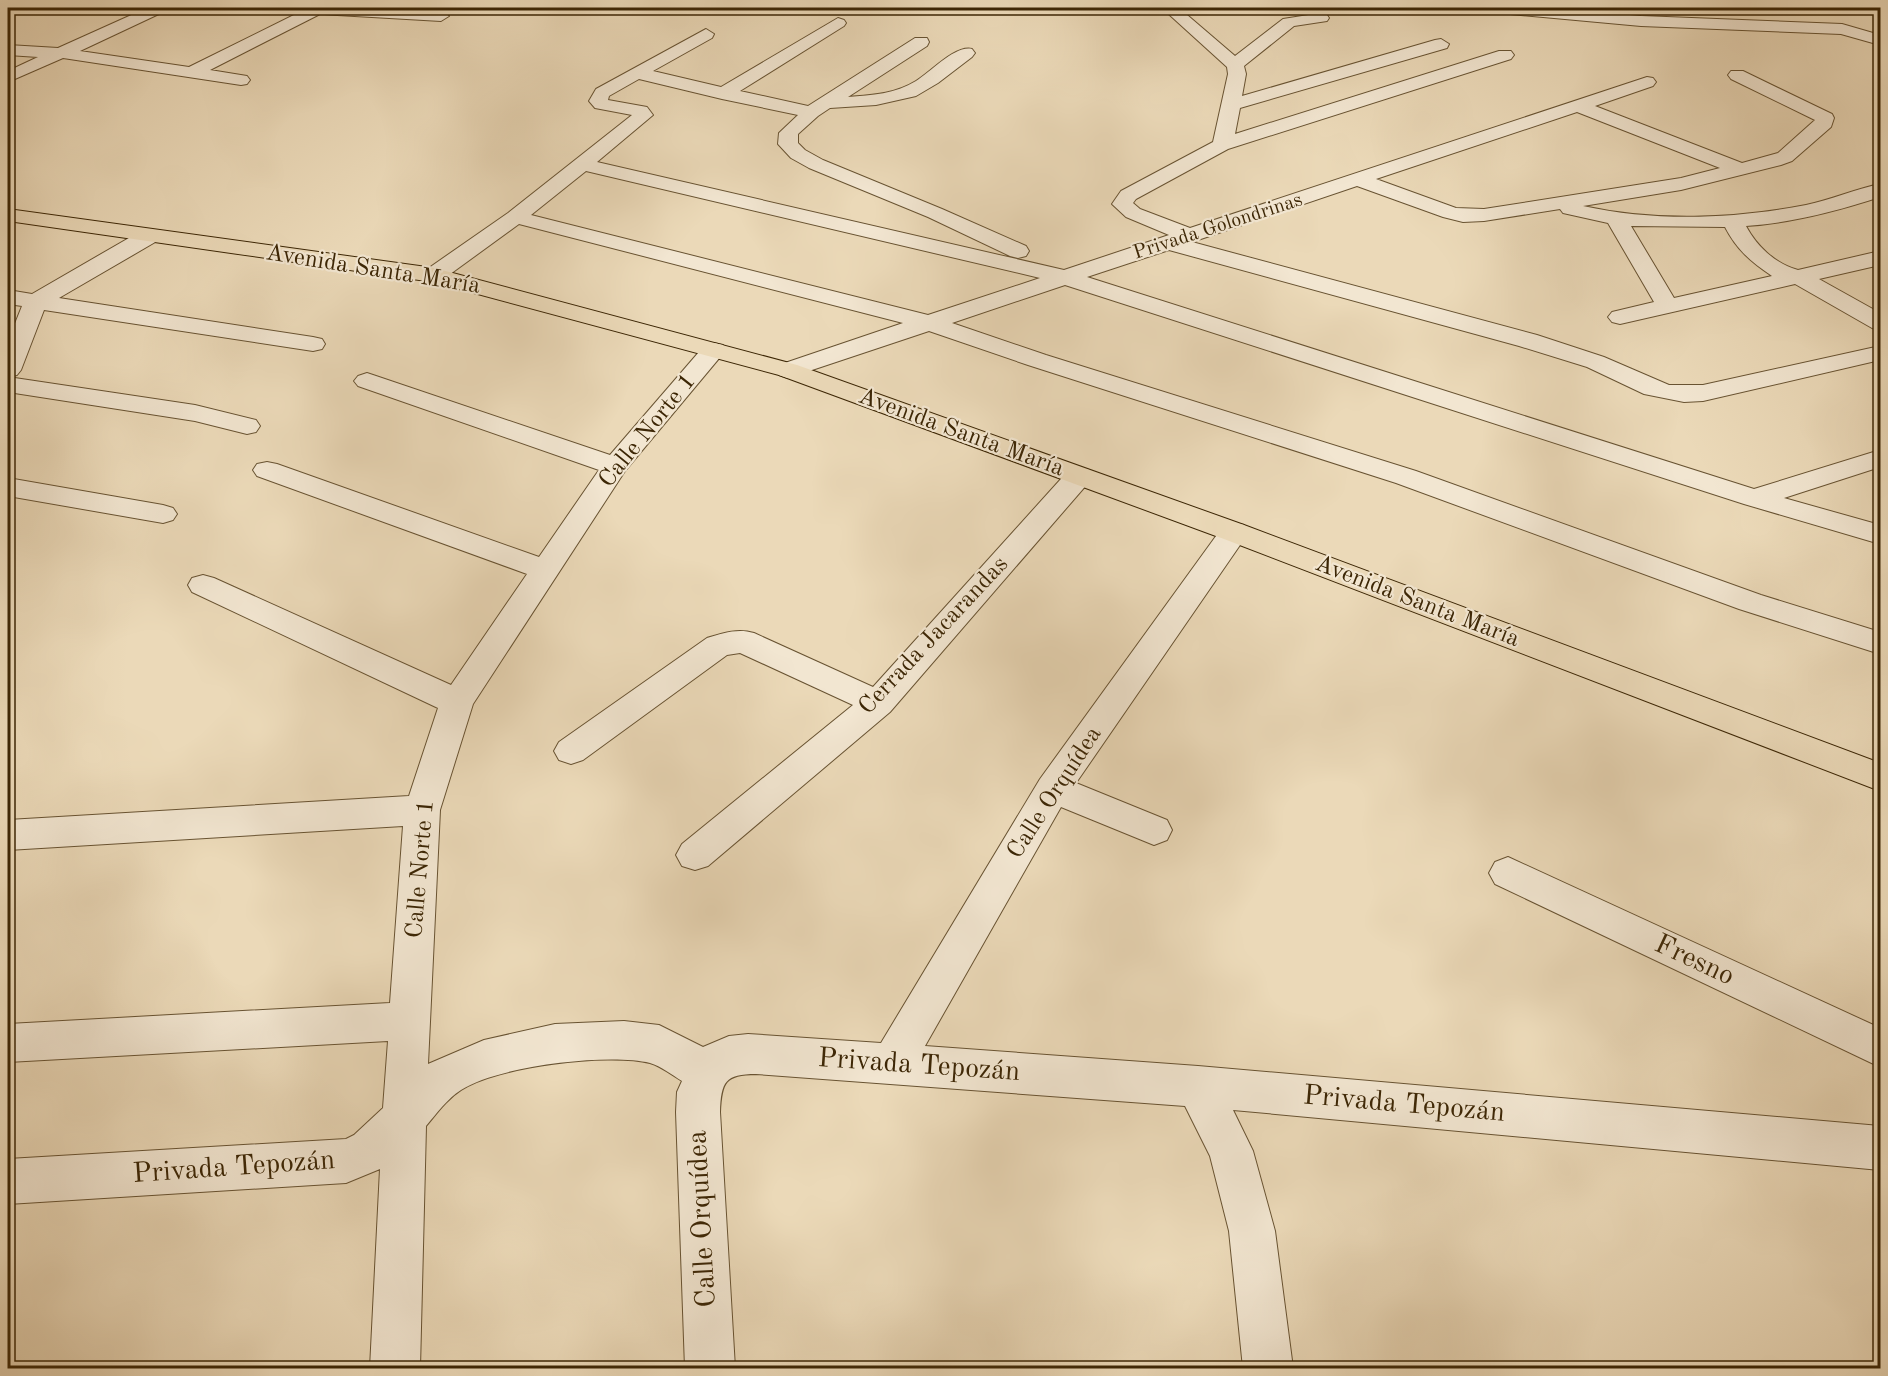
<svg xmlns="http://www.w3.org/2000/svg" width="1888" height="1376" font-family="'Old Standard TT',serif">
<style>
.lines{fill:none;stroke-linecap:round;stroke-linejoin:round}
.minor-casing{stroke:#685332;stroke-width:2}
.major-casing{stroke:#3c2605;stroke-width:2}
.minor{fill:#f2e6d1;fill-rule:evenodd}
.major{fill:#ebd9b8;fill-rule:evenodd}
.labels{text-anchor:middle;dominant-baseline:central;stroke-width:4.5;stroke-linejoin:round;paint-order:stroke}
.far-street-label{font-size:20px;fill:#3c2605;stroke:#f2e6d1}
.street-label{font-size:24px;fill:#3c2605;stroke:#f2e6d1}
.near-street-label{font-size:28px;fill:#3c2605;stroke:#f2e6d1}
</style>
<rect width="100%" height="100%" fill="#ebd9b8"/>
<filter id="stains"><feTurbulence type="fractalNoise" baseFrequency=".00333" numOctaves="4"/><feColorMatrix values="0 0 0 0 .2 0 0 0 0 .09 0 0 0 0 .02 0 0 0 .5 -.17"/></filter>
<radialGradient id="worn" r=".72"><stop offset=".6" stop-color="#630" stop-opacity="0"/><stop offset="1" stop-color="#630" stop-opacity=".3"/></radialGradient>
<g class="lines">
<g class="minor-casing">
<path id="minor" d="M147,8L165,9L163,12L80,51L189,67L308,8H376L441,11L449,16L441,21L320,14L210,70L247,76L250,80L247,84L241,85L63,58L8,82V71L38,57L8,55V45L58,48Z
M1162,8H1179L1235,56L1283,19L1321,13L1327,15L1329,18L1327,21L1294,26L1244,66L1246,74L1242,96L1435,40L1441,39L1449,44L1447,48L1240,108L1235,134L1499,51H1511L1514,55L1511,59L1228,149L1136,199L1133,203L1140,209L1190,228L1647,77L1653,78L1656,82L1653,86L1595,106L1742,163L1778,153L1815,120L1731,79L1728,75L1731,71H1743L1832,114L1834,118L1831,127L1792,161L1781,165L1681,190L1583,206C1655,222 1734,219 1806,205C1831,200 1855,189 1880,184V197C1837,211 1792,223 1746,226C1756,245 1775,264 1798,270L1880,251V265L1819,279L1880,313V330L1872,328L1795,284L1620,324L1612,322L1608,317L1612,312L1654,302L1608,223L1563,213L1560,209L1484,221L1463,222L1443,217L1357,186L1192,242L1537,335L1604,357L1669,385H1703L1880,346V360L1703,401L1684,402L1644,394L1587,367L1519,346L1169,250L1087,277L1754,489L1880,450V467L1784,498L1880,525V544L1744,504L1065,285L952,323L1046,355L1416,471L1761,595L1880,632V654L1739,609L1396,483L1028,365L929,331L788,378L779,375L775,370L779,365L903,323L519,224L442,280L434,282L426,280L423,275L426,270L508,213L632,115L595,108L589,101L596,89L706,29L714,34L712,38L653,71L721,87L838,18L844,20L846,23L844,26L740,91L808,106L915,38H927L929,42L927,46L848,97C872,95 895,94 916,81C931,72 955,45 972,49L975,53L972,57L938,83L916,96L876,105L830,108L818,116L798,134V143L805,150L823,160L942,209L1026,246L1029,251L1026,256L1018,258L1010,256L928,217L809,168L791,158L778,144L779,133L798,115L722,99L639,79L609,96L608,100L647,107L653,115L597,162L1064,270L1169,235L1126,217L1112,204L1121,191L1213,142L1228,74L1227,67ZM1577,112L1720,168L1681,178L1484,209L1456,208L1376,179ZM586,171L1040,278L928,315L531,215ZM1631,226L1725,227C1737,250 1751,262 1772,276L1674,298Z
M1492,8H1547L1641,16L1842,24L1880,35V45L1841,34L1641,26L1500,13Z
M149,230L157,231L160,236L157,241L59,298L313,337L322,339L325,344L322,349L313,351L44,310L21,370L17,375L8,377L195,405L256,420L260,426L256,432L247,434L195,421L8,392V341L22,306L8,304V290L32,294L141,231Z
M714,343L723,345L726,350L625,471L473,704L440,810L428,1064L484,1040L555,1024L624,1021L659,1025L703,1047L729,1036L748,1034L881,1043L1040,779L1224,525L1234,523L1244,525L1249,532L1076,783L1167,820L1172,830L1167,840L1154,845L1061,807L925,1046L1198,1066L1880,1126V1170L1233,1110L1253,1151L1275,1231L1293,1368H1243L1229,1231L1210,1156L1185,1106L756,1074C725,1074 721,1082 720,1112L735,1368H685L676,1112L677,1092L682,1081C672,1075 661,1066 650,1063C608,1053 497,1066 461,1090C447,1099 437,1113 426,1126L420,1368H370L380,1169L346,1183L8,1204V1159L346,1139L354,1135L383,1108L388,1041L8,1062V1024L390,1003L403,826L8,850V820L409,796L438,708L192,592L188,585L192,578L203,575L214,578L451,685L527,574L257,476L253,470L257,464L267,462L277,464L539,557L599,470L358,386L354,381L358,376L367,373L376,376L610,455L705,345Z
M1079,468L1089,470L1093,476L1089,482L890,712L708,866L695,870L682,866L676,855L682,844L853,705L740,653L727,655L583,760L571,764L559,760L554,751L559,742L707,638C723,633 738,628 754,633L873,687L1069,470Z
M8,478L163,505L173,508L177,514L173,520L163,523L8,496Z
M1508,857L1880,1028V1067L1495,884L1489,873L1495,862Z"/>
</g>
<g class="major-casing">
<path id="major" d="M8,209L434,268L797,365L1244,525L1880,763V791L1224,539L779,375L433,282L8,221Z"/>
</g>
<use href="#minor" class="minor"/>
<use href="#major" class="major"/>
</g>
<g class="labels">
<g class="far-street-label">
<text transform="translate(1218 227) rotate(-18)">Privada Golondrinas</text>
</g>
<g class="street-label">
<text transform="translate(373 270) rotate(9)">Avenida Santa María</text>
<text transform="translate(648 431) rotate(-51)">Calle Norte 1</text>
<text transform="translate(961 433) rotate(20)">Avenida Santa María</text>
<text transform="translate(1417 602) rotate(21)">Avenida Santa María</text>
<text transform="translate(934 636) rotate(-47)">Cerrada Jacarandas</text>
<text transform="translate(1055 793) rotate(-57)">Calle Orquídea</text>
<text transform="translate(421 869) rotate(-85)">Calle Norte 1</text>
</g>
<g class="near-street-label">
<text transform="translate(1694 961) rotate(25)">Fresno</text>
<text transform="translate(919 1066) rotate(4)">Privada Tepozán</text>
<text transform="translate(1404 1105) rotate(5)">Privada Tepozán</text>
<text transform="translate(234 1168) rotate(-4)">Privada Tepozán</text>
<text transform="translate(703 1219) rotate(-93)">Calle Orquídea</text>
</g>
</g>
<rect width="1888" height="1376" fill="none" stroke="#ebd9b8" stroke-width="30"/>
<rect x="9" y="9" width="1870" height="1358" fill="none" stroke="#3c2605" stroke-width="3"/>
<rect x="15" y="15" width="1858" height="1346" fill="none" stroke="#3c2605" stroke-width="1.5"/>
<rect width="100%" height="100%" filter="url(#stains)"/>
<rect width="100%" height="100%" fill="url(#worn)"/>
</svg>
